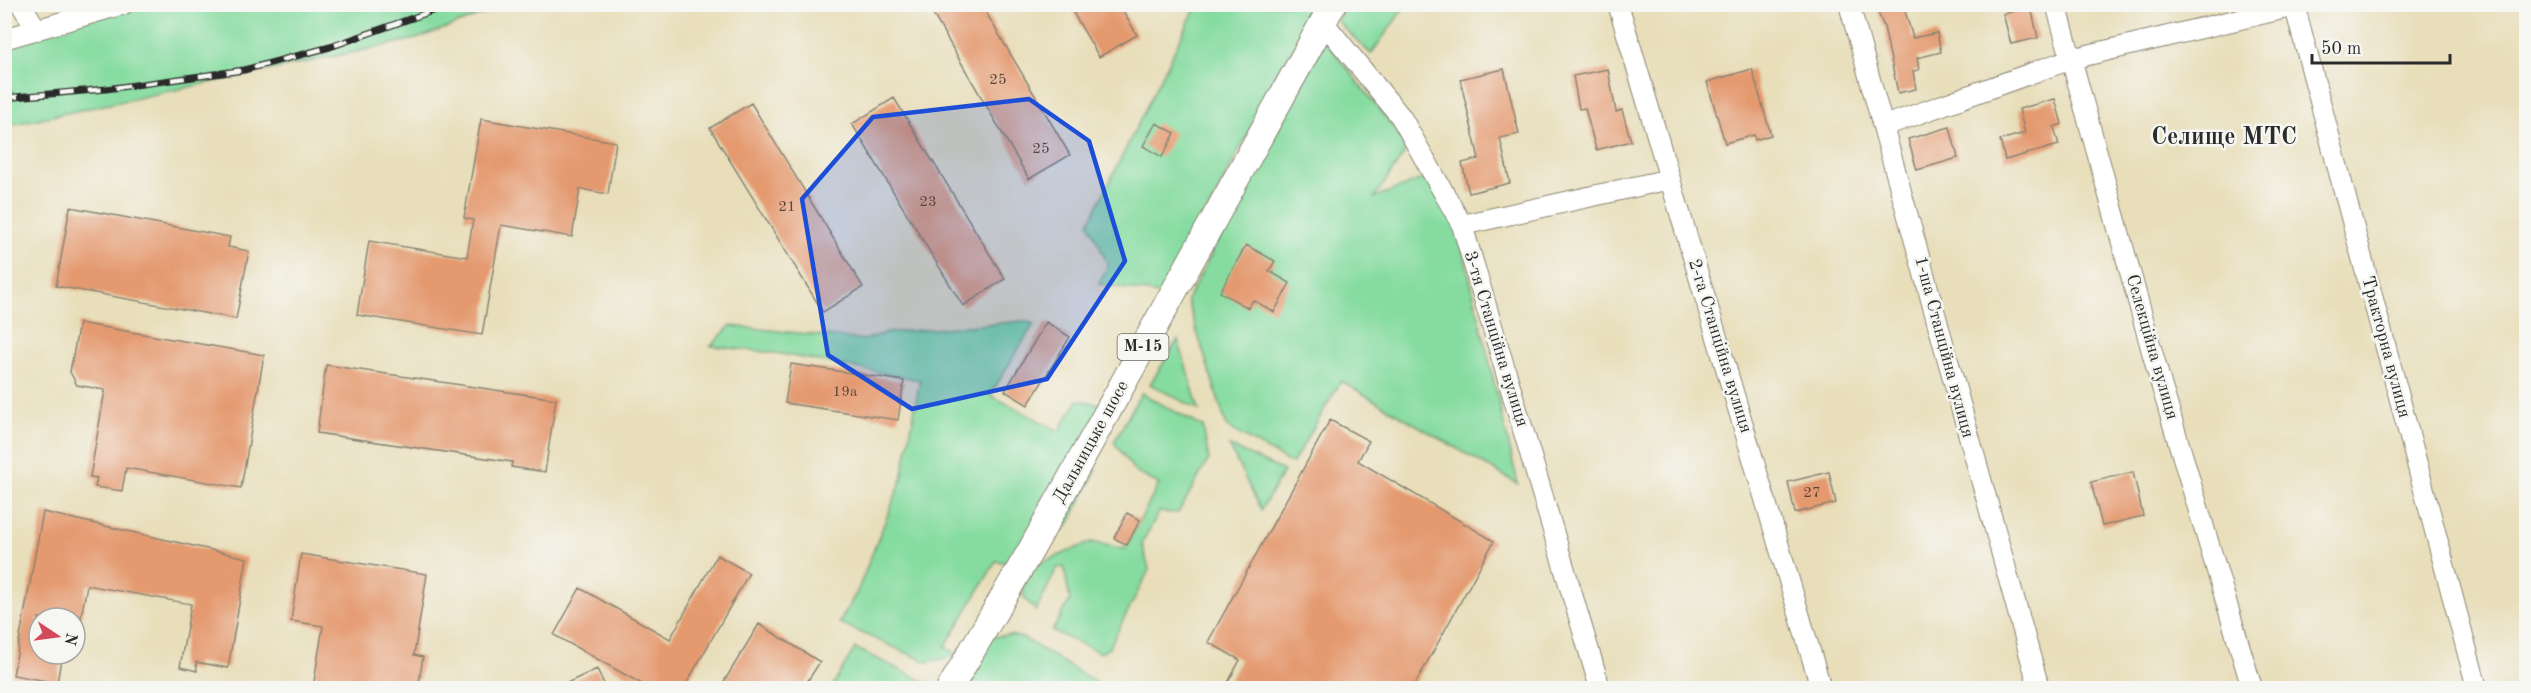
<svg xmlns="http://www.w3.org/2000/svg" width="2531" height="693" font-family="'Old Standard TT',serif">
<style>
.green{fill:#86dca0;stroke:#588466;stroke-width:1.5}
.building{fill:#e4996e}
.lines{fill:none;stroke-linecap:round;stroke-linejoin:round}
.minor-casing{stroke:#8a8472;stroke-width:22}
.major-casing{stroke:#8a8472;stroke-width:28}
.minor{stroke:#fff;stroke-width:20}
.major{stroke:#fff;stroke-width:26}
.rail-casing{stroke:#2b2b2b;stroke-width:7}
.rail{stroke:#f6f6f2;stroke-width:4.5;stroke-dasharray:14;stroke-linecap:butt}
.marked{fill:#1d4ed8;fill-opacity:0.2;stroke:#1d4ed8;stroke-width:4.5;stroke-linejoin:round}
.labels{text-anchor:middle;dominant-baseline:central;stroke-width:5;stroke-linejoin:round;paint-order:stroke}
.number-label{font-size:15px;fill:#59463c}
.shield{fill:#f6f6f2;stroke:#686867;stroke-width:1.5}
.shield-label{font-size:16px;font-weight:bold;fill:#2b2b2b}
.street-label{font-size:18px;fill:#2b2b2b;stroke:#f6f6f2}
.district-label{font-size:24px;font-weight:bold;fill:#2b2b2b;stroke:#f6f6f2}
</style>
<rect width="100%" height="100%" fill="#f6f6f2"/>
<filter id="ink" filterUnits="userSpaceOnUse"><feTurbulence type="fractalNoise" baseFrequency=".0167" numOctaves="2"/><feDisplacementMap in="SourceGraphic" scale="12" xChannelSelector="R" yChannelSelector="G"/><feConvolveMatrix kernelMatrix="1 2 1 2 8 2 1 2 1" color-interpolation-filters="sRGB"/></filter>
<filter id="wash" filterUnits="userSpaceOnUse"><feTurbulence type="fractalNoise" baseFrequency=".008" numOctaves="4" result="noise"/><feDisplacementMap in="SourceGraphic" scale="24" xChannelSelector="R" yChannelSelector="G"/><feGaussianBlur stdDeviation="1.35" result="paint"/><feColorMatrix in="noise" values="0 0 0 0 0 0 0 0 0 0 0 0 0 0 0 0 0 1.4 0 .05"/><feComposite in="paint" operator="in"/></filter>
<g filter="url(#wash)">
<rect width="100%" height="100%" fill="#e8deba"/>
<path class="green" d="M128,5H508L416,39L5,126L4,42Z
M1197,5H1315L1164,295L1099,284L1108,265L1089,223Z
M1345,5H1406L1371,54L1337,21Z
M1325,40L1403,140L1404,154L1374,198L1419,180L1447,181L1518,484L1341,381L1292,464L1227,427L1187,300Z
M1024,321L1034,324L990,395L1059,431L1078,400L1107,405L1016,564L996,561L945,647L960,655L927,662L839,623L857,592L902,479L920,380L776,353L711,346L730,326L864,340L886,333Z
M1178,340L1199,410L1150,384Z
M1141,393L1203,427L1209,459L1178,513L1159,512L1142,543L1149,570L1109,648L1101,653L1052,631L1070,600L1064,567L1057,568L1036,611L1024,598L1023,585L1036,565L1091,542L1125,549L1159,484L1135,472L1114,442Z
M1229,446L1284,471L1261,510Z
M1097,470L1069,524L1056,534L1049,531L1082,472Z
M1009,635L1023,638L1097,683L1099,688H963L991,637Z
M855,648L929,684L930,688H831Z"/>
<g id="blocks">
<path class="building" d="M927,4H981L1070,155L1029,179Z
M1068,4H1119L1137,35L1099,57Z
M1895,4H1903L1913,38L1937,33L1941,52L1917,58L1919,70L1913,71L1916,89L1898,93L1884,27L1877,10Z
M2031,7L2038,38L2011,44L2003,14Z
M1504,69L1519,134L1500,138L1510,183L1469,193L1462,163L1479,159L1460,79Z
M1608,69L1616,112L1622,110L1631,141L1596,150L1585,108L1579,109L1573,76Z
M1752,69L1771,135L1755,140L1754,135L1725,143L1707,82Z
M894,98L1005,279L963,306L852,124Z
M2055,99L2062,124L2054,127L2059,145L2005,160L2000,140L2025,133L2019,109Z
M751,103L863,287L823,312L710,128Z
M481,119L616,142L608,194L580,189L572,237L501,225L482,335L357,315L369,241L467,257L473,220L464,218Z
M1156,123L1175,133L1162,157L1143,146Z
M1950,127L1958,158L1917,170L1908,139Z
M70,207L230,237L228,247L249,251L236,319L56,286Z
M1246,245L1275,261L1269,271L1290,283L1274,312L1253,300L1248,308L1220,292Z
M1046,322L1070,337L1028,405L1005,391Z
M79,323L264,355L241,488L126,468L122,491L95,487L97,478L90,477L105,390L77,385L70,372Z
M791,364L904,381L898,420L785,403Z
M326,365L556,399L545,472L511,467L512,462L317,433Z
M1330,420L1369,441L1358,461L1494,541L1413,688H1225L1240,660L1208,642Z
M1829,472L1836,503L1795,513L1788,482Z
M2133,472L2143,516L2102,526L2091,482Z
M43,512L247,558L228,668L196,662L197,671L180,667L191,604L87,585L81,618H39V654H62L57,683L13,675Z
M1127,513L1140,520L1127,545L1114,538Z
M301,554L427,574L414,655L423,657L418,688H313L323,626L291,621Z
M717,555L749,573L684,688H649L554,635L580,588L670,639Z
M759,624L820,662L803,688H720Z
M597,669L606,688H556Z"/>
</g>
</g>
<g filter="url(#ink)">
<use href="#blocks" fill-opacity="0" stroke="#8a8472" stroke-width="1.5"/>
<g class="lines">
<g class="minor-casing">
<path id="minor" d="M21,4L37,30
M1618,4L1821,688
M1849,4L2039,688
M2056,4L2161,384L2252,688
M2294,4L2477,688
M1324,23L1401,117L1462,225L1600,688
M4,39L124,4
M1884,126L2071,59L2295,6
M1462,225L1670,179"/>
</g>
<g class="major-casing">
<path id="major" d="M950,688L1032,548L1333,4"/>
</g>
<use href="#minor" class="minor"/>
<use href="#major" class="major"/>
<g class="rail-casing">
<path id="rail" d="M4,98L106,89L244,70L330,47L452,4"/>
</g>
<use href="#rail" class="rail"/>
</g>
</g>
<path class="marked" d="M1029,99L1089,141L1125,261L1047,379L912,409L828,355L802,199L873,117Z"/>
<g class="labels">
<g class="number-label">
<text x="998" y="80">25</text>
<text x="1041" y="149">25</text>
<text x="928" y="202">23</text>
<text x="787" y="207">21</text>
<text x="845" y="392">19а</text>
<text x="1812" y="493">27</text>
</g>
<rect class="shield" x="1117.5" y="334" width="51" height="26" rx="4.5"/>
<g class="shield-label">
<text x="1143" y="347">М-15</text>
</g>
<g class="street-label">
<text transform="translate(1496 339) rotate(73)">3-тя Станційна вулиця</text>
<text transform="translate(1720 346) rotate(73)">2-га Станційна вулиця</text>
<text transform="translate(1944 347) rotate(75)">1-ша Станційна вулиця</text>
<text transform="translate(2152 347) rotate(74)">Селекційна вулиця</text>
<text transform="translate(2386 347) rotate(75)">Тракторна вулиця</text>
<text transform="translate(1091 442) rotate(-61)">Дальницьке шосе</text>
</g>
<g class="district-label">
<text x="2224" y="138">Cелище МТС</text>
</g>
</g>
<rect width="2531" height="693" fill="none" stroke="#f6f6f2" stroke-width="24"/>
<g transform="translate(57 636) rotate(103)"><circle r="28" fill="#f6f6f2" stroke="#a5a5a2" stroke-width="1.5"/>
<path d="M0-4.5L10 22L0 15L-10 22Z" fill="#d1495b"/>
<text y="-9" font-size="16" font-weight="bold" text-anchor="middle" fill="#2b2b2b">N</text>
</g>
<path d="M2312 54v9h138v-9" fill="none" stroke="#2b2b2b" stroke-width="3"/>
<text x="2321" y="54" font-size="18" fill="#2b2b2b" stroke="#f6f6f2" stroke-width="4.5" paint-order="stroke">50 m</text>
</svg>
